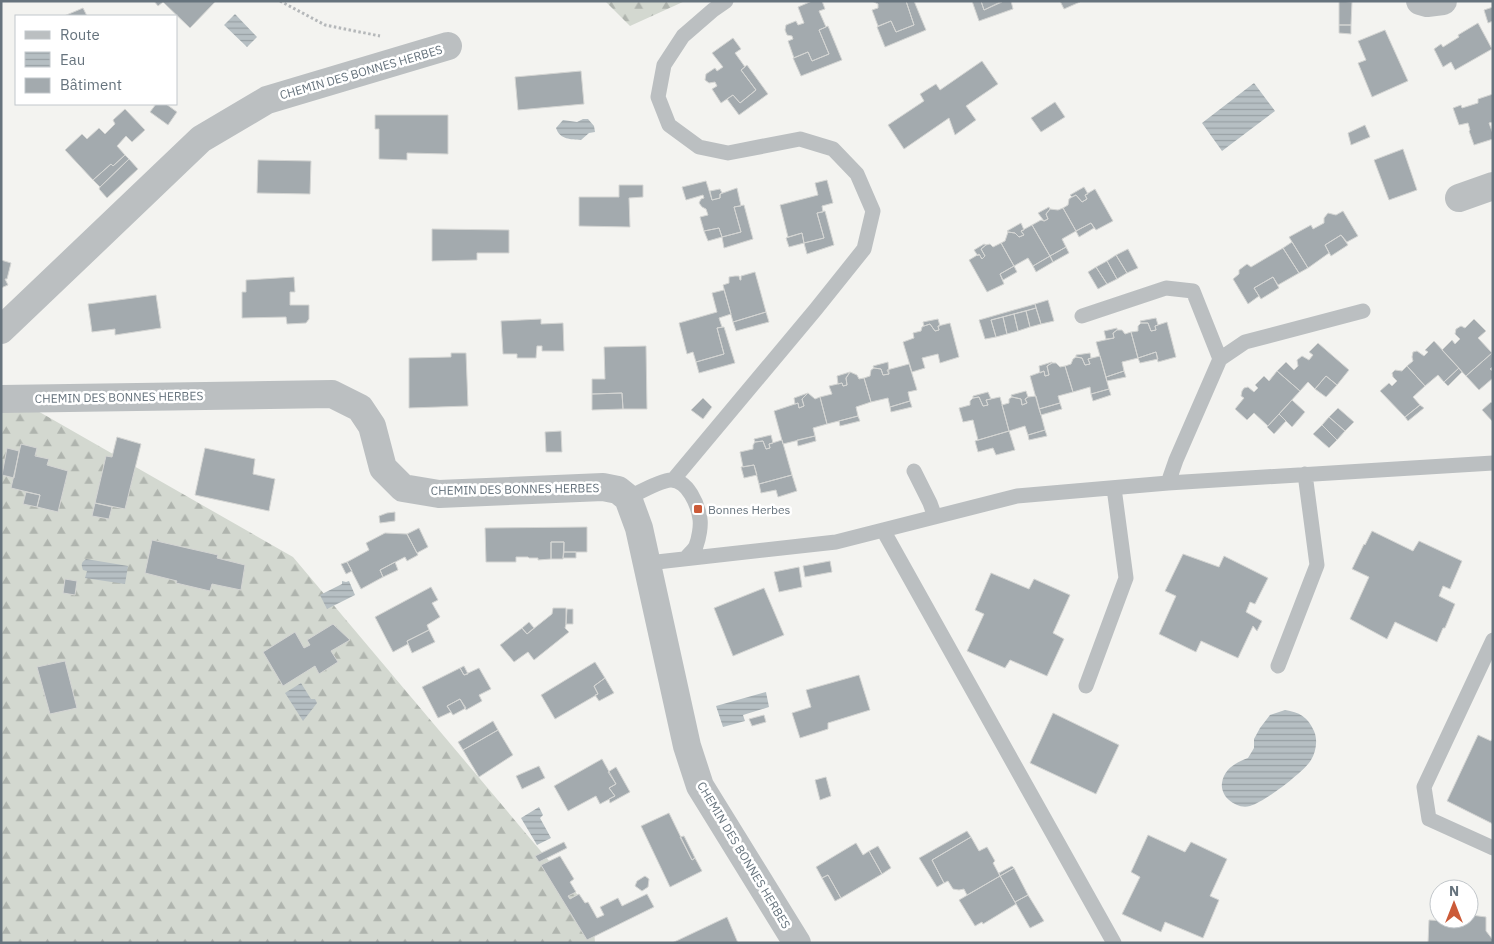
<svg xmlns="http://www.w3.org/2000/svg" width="1494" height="944" font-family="'IBM Plex Sans',sans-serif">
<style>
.forest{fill:url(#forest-firs)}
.water{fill:url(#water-rules)}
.building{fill:#a3aaae;stroke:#d4d5d3}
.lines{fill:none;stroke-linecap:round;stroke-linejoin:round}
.path{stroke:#b5b8ba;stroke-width:3;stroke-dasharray:2.5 2.5;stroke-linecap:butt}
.service{stroke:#bbbfc1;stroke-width:15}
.minor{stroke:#bbbfc1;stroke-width:28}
.poi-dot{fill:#cb5a38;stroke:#fff;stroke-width:2}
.labels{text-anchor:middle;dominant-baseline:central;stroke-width:5;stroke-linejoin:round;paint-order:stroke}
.street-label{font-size:12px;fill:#66737d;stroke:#fff}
.poi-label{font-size:12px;fill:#66737d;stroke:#fff;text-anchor:start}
</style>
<defs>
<pattern id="forest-firs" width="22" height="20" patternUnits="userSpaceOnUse" patternTransform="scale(1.25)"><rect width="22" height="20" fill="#d3d8d0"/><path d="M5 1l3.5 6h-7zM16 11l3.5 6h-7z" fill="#afb4ae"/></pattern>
<pattern id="water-rules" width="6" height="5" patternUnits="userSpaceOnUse" patternTransform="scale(1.25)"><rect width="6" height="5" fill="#b6bfc3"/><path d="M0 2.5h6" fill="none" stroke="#98a0a4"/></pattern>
</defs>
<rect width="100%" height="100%" fill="#f3f3f0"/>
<path class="forest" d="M605,1H685L630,26Z
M1,390L293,557L593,913L595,943H1Z"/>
<path class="water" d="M235,14L257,37L247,47L224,25Z
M1254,83L1275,111L1222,151L1202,123Z
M583,119H588L594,126L595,132L589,133L581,140C571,139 560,140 556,128L563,120L577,122Z
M86,559L128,566L125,584L85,578L87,571L83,570C81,564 81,563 86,559Z
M342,581L346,582L349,581L355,595L327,609L320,595L342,584Z
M301,683L311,699H315L317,703L303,721L285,693Z
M766,692L769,707L743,715L745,721L723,727L716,706Z
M1285,710C1299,712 1308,717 1314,731C1318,740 1316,752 1311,760C1304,772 1263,803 1250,806C1242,808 1235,805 1229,800C1224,796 1221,789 1222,783C1224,769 1235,763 1248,758L1254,748V739L1260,728L1270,715Z
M539,807L543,815L540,818L551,838L537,845L521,818Z"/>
<path class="building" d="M154,1H216L190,28L163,2L158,6Z
M812,1H822L825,9L819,11L826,27L819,30L829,54L812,61L808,52L794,58L788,41L793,39L792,36L787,35L785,30L786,25L796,21L798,25L804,23L798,7Z
M872,1H906L914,25L896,32L891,21L878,26L872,10L878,8V4Z
M906,1H914L926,30L885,47L877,27L891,21L896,32L914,25Z
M972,1H981L984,10L1002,1H1011L1013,9L979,21Z
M981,1H1002V2L984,10Z
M1060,1H1080V2L1064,9Z
M1339,1L1352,2L1351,25H1339Z
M1493,7V21L1488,23L1484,10Z
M83,8L87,16H64Z
M1478,23L1492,49L1455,70L1451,62L1443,67L1434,49L1441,44L1443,47L1459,37L1458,35Z
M1339,25H1351V34L1339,33Z
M828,26L842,60L801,76L793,58L808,52L812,61L829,54L819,30Z
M1385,30L1408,81L1372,97L1358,63L1366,60L1358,41Z
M733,38L741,49L735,53L745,67L741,70L756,90L740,103L733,95L721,103L712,89L717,86L715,82L709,83L705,80L706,74L715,68L717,71L723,67L712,53Z
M982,61L998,84L966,106L976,120L955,135L949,118L904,149L888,125L924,101L920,94L936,84L940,90Z
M747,65L768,94L739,115L727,99L733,95L740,103L756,90L741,70Z
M581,71L584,104L518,110L515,77Z
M1493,94V122L1489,123L1493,134V139L1474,145L1469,131L1470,130L1468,123L1459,125L1453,108L1461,105L1462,108L1478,103V99Z
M1055,102L1065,117L1041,132L1031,118Z
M156,104H166L177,112L168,125L150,112Z
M125,109L145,130L132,142L126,136L117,146L125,155L113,166L111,164L93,180L65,150L82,134L87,139L99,128L105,134L115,124L113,120Z
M375,115H448V154L407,153V160L379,159V129H375Z
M1365,125L1370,137L1351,145L1348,133Z
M1403,149L1417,190L1389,200L1374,160Z
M125,155L129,159L100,187L93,180L111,164L113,166Z
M129,159L138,169L107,198L99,189L100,187Z
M258,160L311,161L310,194L257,193Z
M827,180L833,203L822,206L823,212L817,213L824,238L804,243L802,233L788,237L780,205L818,195L815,183Z
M706,181L712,200L720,198V194L737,188L741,206L734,207L741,232L722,237L719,228L704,231L700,217L708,215L706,209L702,207L699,203L701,199L704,198L703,195L686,200L682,187Z
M619,185H643V197L629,198L630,227L579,226V197H619Z
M1084,187L1088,194L1085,195L1087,199L1082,202L1076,195L1072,197L1070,195Z
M720,189L722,193L720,194V198L712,200L710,191Z
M1095,189L1113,221L1096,230L1091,223L1076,231L1063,208L1068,205L1069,199L1072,197L1076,195L1082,202L1087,199L1085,195Z
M744,205L753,239L724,248L722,237L741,232L734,207Z
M1049,207L1050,209L1046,214L1048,219L1044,221L1038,213Z
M1063,208L1076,231L1062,239L1066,247L1050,256L1032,225L1041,220L1044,221L1048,219L1046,214L1050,209L1058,210Z
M825,211L834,245L807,254L804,243L824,238L817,213Z
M1343,211L1358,236L1347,242L1341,235L1325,245L1329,253L1308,268L1289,237L1311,225L1313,229L1324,223V218L1328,213L1336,215Z
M1021,223L1024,230L1021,231L1024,235L1019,237L1015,233L1008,232L1007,231Z
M1091,223L1094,228L1079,237L1076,231Z
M1032,225L1050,256L1033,266L1028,258L1014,266L1001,243L1005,241L1008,232L1015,233L1019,237L1024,235L1021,231Z
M719,228L722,237L708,241L704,231Z
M432,229L509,230V253H477V260L432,261Z
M802,233L804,243L789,247L786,238Z
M1341,235L1348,245L1331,256L1325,245Z
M1292,242L1308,268L1299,273L1283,248Z
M1001,243L1014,266L1000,274L1004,284L987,292L969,260L979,254L982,259L985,256L981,249L986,245L990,244L993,247Z
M984,244L986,245L981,249L985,256L982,259L979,254L978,256L974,250Z
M1066,247L1069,253L1053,262L1050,256Z
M1283,248L1299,273L1278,285L1273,277L1254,288L1259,296L1248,304L1233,279L1239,274V270L1247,264L1251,267Z
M1128,249L1138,268L1127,273L1116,255Z
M1116,255L1127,273L1117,279L1107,261Z
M1050,256L1053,262L1036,272L1033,266Z
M1,260L11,263L7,279H5L8,285L1,288Z
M1107,261L1117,279L1107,284L1096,267Z
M1014,266L1017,272L1003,280L1000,274Z
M1096,267L1107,284L1098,289L1088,272Z
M755,272L766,312L733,322L723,285L729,283V277L735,276H739L740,280H741V276Z
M294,277L295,292H290V305H309V319L306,323L287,324L286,317L242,318V292H246V280Z
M1273,277L1279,288L1261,299L1254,288Z
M724,290L731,314L719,318L722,327L717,328L724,354L696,362L693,352L687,354L679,323L717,312L712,293Z
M156,295L161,328L115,335V329L92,332L88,304Z
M1048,300L1054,321L1041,324L1035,304Z
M1035,304L1036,308L991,320L996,337L985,339L979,320Z
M1036,308L1041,324L1030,327L1026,311Z
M1026,311L1030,327L1018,331L1014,314Z
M766,312L769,322L736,331L733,322Z
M1014,314L1018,331L1007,334L1003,317Z
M1003,317L1007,334L996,337L991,320Z
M1156,318L1158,325L1155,326L1156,330L1151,331L1148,323H1141L1140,321Z
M541,319V324L563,323L564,351H542V346H537L536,358H517V354H503L501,321Z
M938,319L940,326H938L939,330L935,331L930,324L924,326L923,322Z
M1474,319L1486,331L1478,338L1492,353L1466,376L1442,350L1452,340L1455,344L1460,339L1455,334L1456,329L1461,326L1465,328Z
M1167,322L1176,357L1158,362L1156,352L1138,358L1131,332L1138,331V326L1141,323H1148L1151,331L1156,330L1155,326Z
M950,323L959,357L940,363L938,354L922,358L925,368L912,372L903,342L914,338L913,333L921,331L922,327L924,326L930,324L935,331L939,330L938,326Z
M724,327L735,363L699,373L696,362L724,354L717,328Z
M1117,328V330L1113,333L1114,338L1106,339L1104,331Z
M1117,330H1122L1125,334L1131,332L1138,358L1122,362L1124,371L1106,377L1096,342L1114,338L1113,333Z
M1434,341L1459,368L1444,382L1438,375L1425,386L1407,366L1413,361L1412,357L1413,352L1417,351L1424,356L1428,352L1425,350Z
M1318,343L1349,370L1337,385L1326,376L1315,389L1308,382L1300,391L1277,371L1286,362L1294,370L1298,366L1297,360L1302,356L1309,360L1313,355L1309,352Z
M646,346L647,409H623L622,393L592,394V379H605L604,347Z
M1156,352L1158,359L1140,363L1138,358Z
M451,353H466L468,406L409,408V358L451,357Z
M1090,353L1091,358L1088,359L1090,364L1085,365L1082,358L1076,357V355Z
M1492,353L1493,366L1490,369L1493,372V378L1479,390L1466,376Z
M1100,356L1109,389L1091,394L1090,387L1073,392L1065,366L1071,364L1073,359L1076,357L1082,358L1085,365L1090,364L1088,359Z
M888,362L889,374L883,375L881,369L874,368L873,366Z
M1052,362V363L1047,366L1049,375L1045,376L1044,371L1040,373L1039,366Z
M1052,363H1056L1060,367L1065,366L1073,392L1058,396L1060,403L1039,409L1030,376L1044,371L1045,376L1049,375L1047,366Z
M909,364L917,390L908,392L910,401L890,407L888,398L871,402L864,378L870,376L871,370L874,368L881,369L883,375L889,374L887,370Z
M1407,366L1425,386L1413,397L1420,405L1405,417L1380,391L1389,383L1392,386L1397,381L1393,377L1392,373L1395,370L1402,371Z
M1459,368L1462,372L1448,386L1444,382Z
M1124,371L1126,377L1107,381L1106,377Z
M1277,371L1300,391L1268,426L1254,413L1247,420L1235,409L1244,398L1241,396L1242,391L1244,388L1248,387L1254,392L1258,388L1255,385L1264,376L1269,381Z
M850,372L857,375L859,379L864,378L871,402L856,407L858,416L827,424L820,397L832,394L829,386L842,383L843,386L847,385L846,378Z
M850,372L846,378L847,385L843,386L842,383L838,384L837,376Z
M1326,376L1337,385L1326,397L1315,389Z
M1109,389L1111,395L1093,401L1091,394Z
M1026,391L1028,397L1025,399L1027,403L1022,405L1021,399L1012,397L1011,395Z
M988,392L991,399L986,400L988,405L983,406L979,397L973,398V396Z
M622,393L623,409L592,410V394Z
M808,393L815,399L820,397L827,424L813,428L815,436L783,444L774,411L798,403L799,408L804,406L802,399Z
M808,393L802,399L804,406L799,408L798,403L795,404L794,398Z
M1036,396L1045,430L1028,435L1025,426L1009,431L1002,405L1009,403V399L1012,397L1021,399L1022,405L1027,403L1025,399L1028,397Z
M979,397L983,406L988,405L986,400L1000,397L1009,431L978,440L973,420L963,422L959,408L970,405V401L973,398Z
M703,398L712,407L703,419L691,410Z
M1292,400L1305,412L1292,427L1279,414Z
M910,401L912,407L891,412L890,407Z
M1491,402L1493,404V422L1482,410Z
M1060,403L1062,409L1041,415L1039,409Z
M1420,405L1424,408L1408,421L1405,417Z
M1338,408L1354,422L1345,431L1329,417Z
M1279,414L1286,421L1274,434L1267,427Z
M858,416L860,421L840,426L839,421Z
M1329,417L1345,431L1337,440L1322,425Z
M1322,425L1337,440L1329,448L1313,434Z
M1045,430L1047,436L1029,440L1028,435Z
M561,431L562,452H546L545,432Z
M1009,431L1015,450L996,455L993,448L978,452L975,441Z
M771,435L773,443L769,444L770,448L766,449L763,441L755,442L754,439Z
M815,436L816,441L798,446L797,440Z
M117,437L141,444L125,509L95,503L106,456L112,457Z
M782,440L792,475L759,484L754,465L743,467L740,452L753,449V445L755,442L763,441L766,449L770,448L769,444Z
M21,444L37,448L35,456L49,459L47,465L68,471L58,512L37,507L40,495L11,488Z
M7,448L19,451L14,478L2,475Z
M205,448L255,459L253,474L275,479L269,511L195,495Z
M754,465L757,475L744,478L741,467Z
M792,475L797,491L778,497L776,490L761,493L759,484Z
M26,492L40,495L37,507L23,504Z
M95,503L112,507L109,519L92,516Z
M395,512V521L380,523L379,516L387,513Z
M587,527V552H564V542H551V559L538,560V558H529L528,557H516V562H486L485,528Z
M419,528L428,547L417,553L407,534Z
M1372,531L1413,551L1419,541L1462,561L1450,589L1443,586L1439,596L1455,604L1445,628H1443L1437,642L1395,622L1387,639L1350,619L1369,577L1352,569L1364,544L1365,545Z
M385,533L407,534L418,555L407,561L405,557L380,570L383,577L361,589L347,562L369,550L366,543Z
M152,540L218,555L217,558L245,565L241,590L212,584L210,591L176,583L177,581L145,573Z
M551,542H564L563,559H551Z
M564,552H576V558H563Z
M1183,554L1219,567L1224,556L1268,578L1255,604L1250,602L1246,612L1262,621L1257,631L1253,626L1238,658L1201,641L1196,652L1159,634L1176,596L1165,591Z
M830,561L832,572L805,577L803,566Z
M347,562L352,571L346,574L341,564Z
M395,562L398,570L383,577L380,570Z
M799,567L802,587L779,592L774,572Z
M991,573L1029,589L1034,579L1070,595L1053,633L1064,639L1047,676L1010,660L1005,668L967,651L984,614L975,610Z
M65,579L77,581L75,595L63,593Z
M431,587L438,600L432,603L440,617L427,625L429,630L407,641L408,644L393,652L375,617Z
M764,588L784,635L733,656L714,608Z
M553,608H566V624L565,628L569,632L534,660L528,652L514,662L500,645L522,628L527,634L552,614Z
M567,609H573V624H566Z
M529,622L534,628L527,634L522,628Z
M333,624L350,640L331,651L338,662L319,674L315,666L283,686L263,652L295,632L304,648L310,645L307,640Z
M429,630L435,642L412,653L407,641Z
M65,661L77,708L50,714L37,667Z
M595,662L605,678L594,686L598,694L555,719L541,695Z
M464,666L468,674L464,675L460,668Z
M460,668L464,675L479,668L491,689L479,695L482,701L466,710L460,699L447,706L451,712L438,718L422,687Z
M859,675L870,710L828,723V729L800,738L792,713L811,707L806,690Z
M605,678L614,693L599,701L595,695L598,694L594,686Z
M460,699L466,708L453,715L447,706Z
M1053,713L1119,745L1096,794L1030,763Z
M764,715L766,722L752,726L749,719Z
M493,721L498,730L463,750L458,742Z
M498,730L513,755L479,777L463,750Z
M1478,735L1491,741L1493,738V824L1447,801Z
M602,759L616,784L609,788L615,796L600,804L596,796L568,811L554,786Z
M539,766L545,778L522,789L516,776Z
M616,767L630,792L610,803L609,799L615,796L609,788L616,784L608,772Z
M826,777L831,796L820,800L815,780Z
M669,813L692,860L695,858L702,871L670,887L641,826Z
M967,831L971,837L932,860L944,883L937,887L919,858Z
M1148,835L1185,852L1191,842L1227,859L1210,896L1219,900L1203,938L1165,922L1161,932L1122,914L1140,877L1131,872Z
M684,836L695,858L692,860L680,837Z
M971,837L979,851L987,847L995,861L993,863L1000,876L967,895L964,889L959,890L953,889L948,881L944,883L932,860Z
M564,842L567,848L539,862L535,856Z
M856,843L863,855L869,851L882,874L841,898L828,875L822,878L816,867Z
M878,846L891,868L882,874L869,851Z
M560,856L574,879L570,882L576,892L568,896L570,899L579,894L585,903L588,902L597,918L604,915L600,907L618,898L622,906L647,894L654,907L587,940L541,865Z
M1012,866L1014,868L1000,876L999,873Z
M1014,868L1028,895L1015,902L1000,876Z
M828,875L841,898L835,901L822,878Z
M645,876L649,879L648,887L642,891L635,886L637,881Z
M1000,876L1016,904L983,924L982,922L975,926L959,900Z
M1028,895L1044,921L1030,928L1015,902Z
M1469,909H1471L1470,922L1442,921L1443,919H1469Z
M1471,915L1486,917V931L1493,940V943H1428L1429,920L1470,922Z
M727,917L738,943H672Z"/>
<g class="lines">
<path class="path" d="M280,1L325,25L380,36"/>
<path class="service" d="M1082,316L1166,288L1193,291L1220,359L1176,460L1168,483
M1220,359L1245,342L1363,311
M914,471L930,503L935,517
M673,480L816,309L864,249L873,211L857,174L833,149L800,139L728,153L699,147L669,125L658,97L664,65L683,36L713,10L726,1
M628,498C638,493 661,480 671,480C688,480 698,505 700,519C701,526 699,538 696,546C694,550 689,554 686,558
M883,530L1114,943
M648,563L836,542L1017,496L1168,483L1493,463
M1493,640L1424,787L1429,819L1493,848
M1278,666L1317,565L1305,474
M1086,686L1126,578L1114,488"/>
<path class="minor" d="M1420,1L1427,3L1443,1
M1459,198L1493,186
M1,330L201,139L267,100L448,46
M1,399L332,394L360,408L372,426L383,468L403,488L439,494L603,487L618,490L628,498L639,528L687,746L700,786L797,943"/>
</g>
<rect class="poi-dot" x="693" y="504" width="10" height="10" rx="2.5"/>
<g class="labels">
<g class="street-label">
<text transform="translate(361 72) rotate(-16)">CHEMIN DES BONNES HERBES</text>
<text transform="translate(119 397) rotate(-1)">CHEMIN DES BONNES HERBES</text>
<text transform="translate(515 489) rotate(-1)">CHEMIN DES BONNES HERBES</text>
<text transform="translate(744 855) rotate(59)">CHEMIN DES BONNES HERBES</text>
</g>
<g class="poi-label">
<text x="708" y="509">Bonnes Herbes</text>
</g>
</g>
<rect width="1494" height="944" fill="none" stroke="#66737d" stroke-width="5"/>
<rect x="15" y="15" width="162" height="90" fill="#ffffff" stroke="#c2c7cb"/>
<rect x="25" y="31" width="25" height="8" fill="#bbbfc1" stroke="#c2c7cb"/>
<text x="60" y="40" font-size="15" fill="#66737d">Route</text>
<rect x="25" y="52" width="25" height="15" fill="url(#water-rules)" stroke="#c2c7cb"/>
<text x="60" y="65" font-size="15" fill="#66737d">Eau</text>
<rect x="25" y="78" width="25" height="15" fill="#a3aaae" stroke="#c2c7cb"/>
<text x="60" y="90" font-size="15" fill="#66737d">Bâtiment</text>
<g transform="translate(1454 904)"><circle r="24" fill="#ffffff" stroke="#c2c7cb"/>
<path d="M0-4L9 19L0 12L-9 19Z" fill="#cb5a38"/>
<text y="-8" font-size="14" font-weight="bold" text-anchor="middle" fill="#66737d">N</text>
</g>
</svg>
